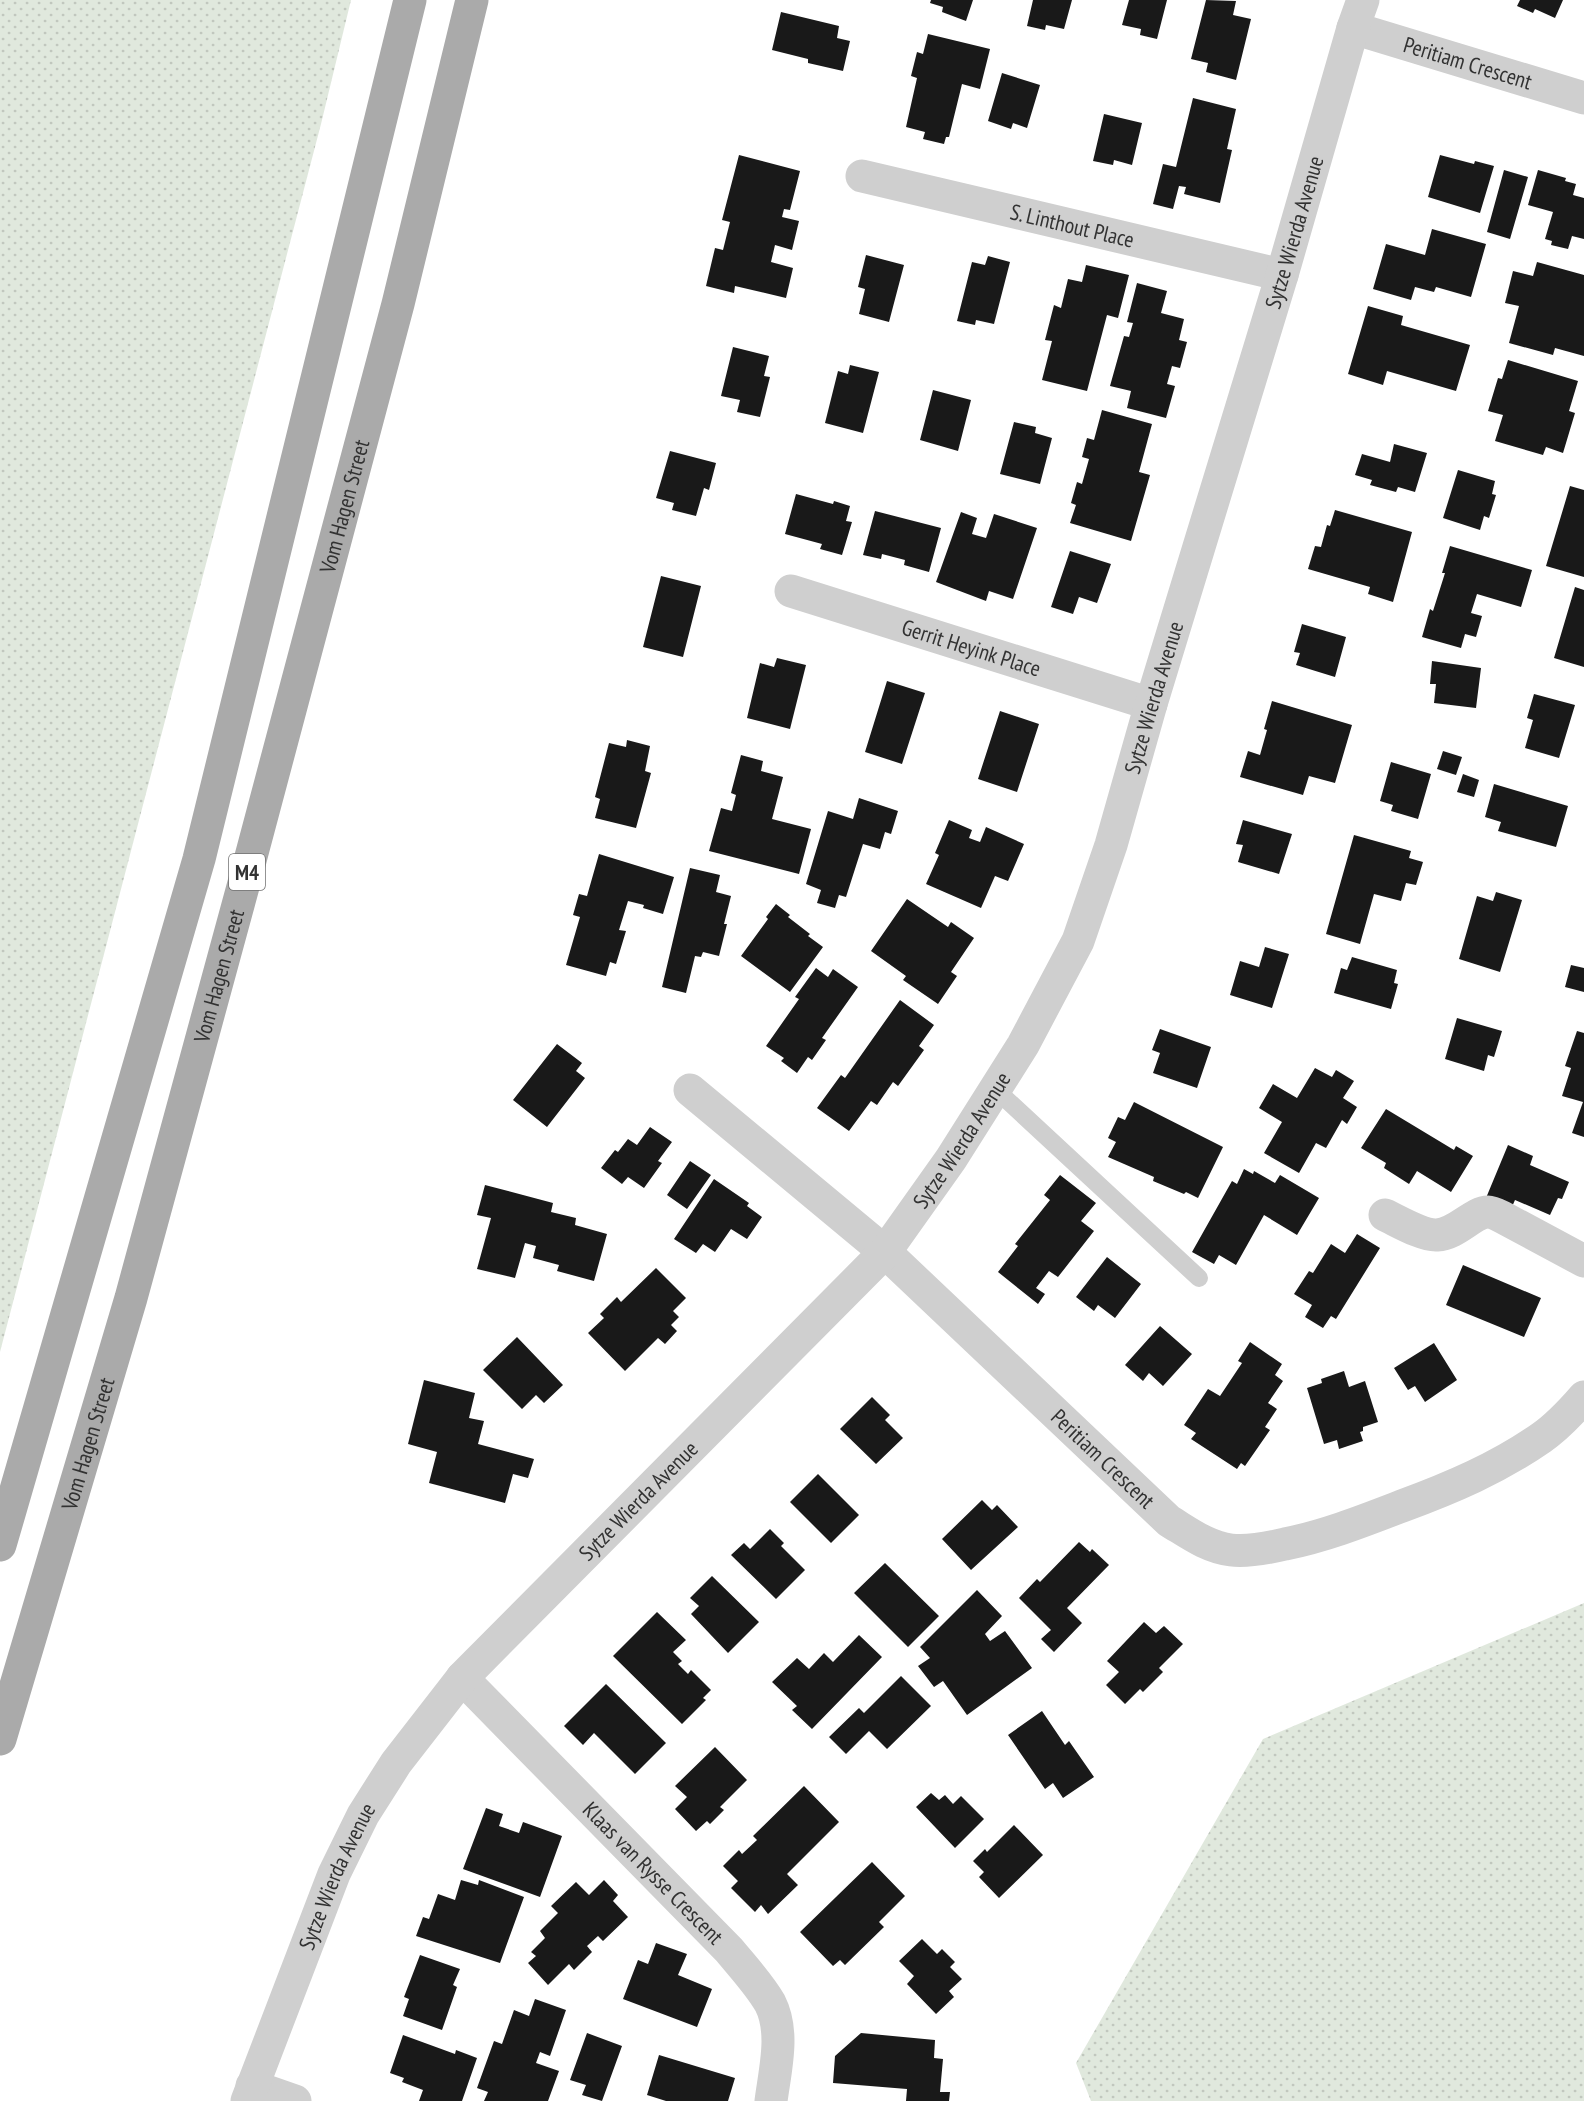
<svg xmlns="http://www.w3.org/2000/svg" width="1584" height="2101" font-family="'PT Sans Narrow',sans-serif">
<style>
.grass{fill:url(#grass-dots)}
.building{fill:#191919}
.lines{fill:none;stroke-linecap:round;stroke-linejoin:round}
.service{stroke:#cfcfcf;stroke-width:18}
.minor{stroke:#cfcfcf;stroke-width:33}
.primary{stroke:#aaa;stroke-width:33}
.labels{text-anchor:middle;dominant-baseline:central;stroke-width:6;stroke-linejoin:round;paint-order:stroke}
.shield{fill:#fff;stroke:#707070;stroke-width:1.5}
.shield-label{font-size:21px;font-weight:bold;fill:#323232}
.street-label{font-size:22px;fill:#323232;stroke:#fff}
</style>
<defs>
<pattern id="grass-dots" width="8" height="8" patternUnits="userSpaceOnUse" patternTransform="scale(1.5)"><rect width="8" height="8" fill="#e0e8dd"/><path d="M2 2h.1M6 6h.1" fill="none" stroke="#c1c7be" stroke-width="1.8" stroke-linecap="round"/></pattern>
</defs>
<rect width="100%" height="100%" fill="#fff"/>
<path class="grass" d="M0,0H351L321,124L0,1352Z
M1584,1603V2101H1091L1076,2063L1263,1739Z"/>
<path class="building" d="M931,0H973L966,21L942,12L943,7L930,3Z
M1033,0H1072L1064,29L1046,25L1045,30L1027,26Z
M1129,0H1167L1157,39L1140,35L1141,29L1122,25Z
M1206,0L1236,1L1233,15L1251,19L1236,80L1206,72L1208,63L1191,59Z
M1520,0H1563L1555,18L1535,9L1533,13L1517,6Z
M781,12L839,26L837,38L850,41L843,71L808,63V59L772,50Z
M928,34L990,49L980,89L962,84L949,137H946L944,144L923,139L925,132L906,127L917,78L911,76L917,52L923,54Z
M1002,73L1040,85L1027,128L1013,123L1011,129L988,121Z
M1193,98L1236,109L1227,149L1232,150L1220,203L1184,194L1186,187L1179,186L1173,209L1153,204L1163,164L1176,167Z
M1104,114L1142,123L1132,165L1114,160L1113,165L1093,161Z
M739,155L800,171L790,210L784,209L782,217L799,221L792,250L775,245L771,262L793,268L786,298L735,286L734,293L706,286L715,248L723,250L730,222L722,220Z
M1440,155L1474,164L1475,161L1494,166L1480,213L1428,197Z
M1504,170L1528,177L1510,239L1487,232Z
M1538,170L1566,178L1565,181L1576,184L1573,195L1584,198V239L1572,236L1568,249L1551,245L1552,241L1545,239L1553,212L1528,205Z
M1432,229L1486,244L1471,297L1436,287L1434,292L1415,287L1411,300L1373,289L1386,244L1425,255Z
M866,255L904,265L889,322L859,314L865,289L858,287Z
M988,256L1010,262L994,324L976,320L975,325L957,321L972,262L985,265Z
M1537,262L1584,275V356L1555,348L1553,355L1509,343L1519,306L1505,303L1513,271L1533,276Z
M1086,265L1129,275L1118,318L1107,315L1087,391L1042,380L1052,341L1045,340L1054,305L1061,308L1068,279L1082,282Z
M1137,283L1167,291L1161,313L1184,319L1179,340L1187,342L1180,368L1172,366L1167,384L1175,386L1166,418L1127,408L1131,391L1110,386L1124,336L1129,337L1133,323L1127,322Z
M1368,306L1403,316L1401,325L1470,345L1456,391L1387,371L1383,385L1348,374Z
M733,347L769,356L764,376L770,377L760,417L737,412L740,400L721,396Z
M1508,360L1578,381L1569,411L1575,413L1563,453L1546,447L1543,455L1495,441L1503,415L1488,411L1498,378L1502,379Z
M850,365L879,372L863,433L825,423L838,371L848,374Z
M933,390L971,400L958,451L920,440Z
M1102,410L1152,424L1139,472L1150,475L1131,541L1070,523L1076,505L1071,503L1077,482L1082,484L1089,459L1082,457L1087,438L1094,440Z
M1014,422L1036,427L1035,433L1052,438L1040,484L1000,474Z
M1394,444L1427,453L1415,492L1398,487L1396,492L1370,485L1372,480L1355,475L1362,454L1390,462Z
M670,451L716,463L709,490L704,488L696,516L672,510L674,503L656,498Z
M1458,470L1495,481L1492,494L1496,495L1489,518L1484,516L1480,530L1443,518Z
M1570,486L1584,490V577L1546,566Z
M796,494L833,504L834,501L850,506L846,521L852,522L842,555L820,549L822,544L785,534Z
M1335,510L1412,532L1393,602L1368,594L1370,587L1308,569L1315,546L1321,547L1327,525L1330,526Z
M875,511L941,528L929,572L904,565L905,560L882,554L881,559L863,555Z
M961,512L977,518L972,534L986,538L994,514L1037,528L1013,599L989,591L986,601L936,582Z
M1450,546L1532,570L1521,607L1477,594L1471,613L1482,616L1476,637L1465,634L1461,648L1422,637L1430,609L1433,611L1445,573H1442Z
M1070,551L1111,564L1097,603L1079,597L1073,614L1051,607Z
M661,576L701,586L683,657L643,647Z
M1575,587L1584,590V667L1554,658Z
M1302,624L1346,637L1335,677L1296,665L1300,653L1294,652Z
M777,658L806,665L790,729L747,718L760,663L774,667Z
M1432,661L1481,668L1476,708L1434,703L1436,684H1430Z
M887,681L925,693L902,764L865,752Z
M1534,694L1575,705L1559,758L1525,748L1533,720L1527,718Z
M1272,701L1352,725L1335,783L1309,776L1303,795L1240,777L1248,751L1260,755L1267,730L1264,729Z
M1000,711L1039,724L1017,792L978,779Z
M627,740L650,746L645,771L651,773L636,828L595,818L600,799L595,797L609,743L626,747Z
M1443,751L1462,757L1456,775L1437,769Z
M741,755L763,761L761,771L783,777L772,819L811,829L799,874L709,851L721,808L732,811L736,795L731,793Z
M1391,762L1431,774L1418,819L1391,811L1393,805L1380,801Z
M1463,774L1479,780L1474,797L1457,792Z
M1494,784L1568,806L1556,847L1498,831L1501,822L1485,817Z
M859,798L898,811L891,834L885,832L880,849L863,844L846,897L839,895L835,908L817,903L821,890L806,884L828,811L853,819Z
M949,820L972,830L969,838L980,842L986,827L1024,844L1008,881L995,876L981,908L926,884L939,855L935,853Z
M1243,820L1292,834L1279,874L1238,862L1243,845L1236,844Z
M1354,835L1411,851L1409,858L1423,862L1416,885L1406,883L1401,901L1374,894L1360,944L1326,934Z
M599,854L674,877L663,914L643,908L644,905L628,901L619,930L626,931L616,964L610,962L606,976L566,965L580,917L573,915L579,894L587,896Z
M690,868L720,875L716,892L731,896L724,924H727L719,956L703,952L701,957L695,956L686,993L662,987Z
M1496,892L1522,900L1500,972L1459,959L1477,896L1493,901Z
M907,899L948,927L951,922L974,938L951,972L957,976L938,1004L903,980L906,976L871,951Z
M776,904L790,915L788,917L810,934L808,936L823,947L790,992L741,956L768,919L766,917Z
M1265,947L1289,954L1272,1008L1230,995L1240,961L1259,967Z
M1352,957L1397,970L1394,983L1398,984L1391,1009L1334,993L1341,968L1347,970Z
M1571,965L1584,968V992L1565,987Z
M816,968L828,977L833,969L858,987L822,1038L826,1040L812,1060L808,1057L797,1073L781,1061L784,1058L766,1046L799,999L795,997Z
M900,1000L934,1025L919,1046L924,1050L898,1086L893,1082L877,1105L871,1101L849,1131L817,1108L841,1075L845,1078Z
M1457,1018L1502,1031L1494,1057L1488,1055L1484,1071L1445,1059Z
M1160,1029L1211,1047L1197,1088L1153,1073L1160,1053L1152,1050Z
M1577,1031L1584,1033V1137L1572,1133L1583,1102L1562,1096L1571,1068L1565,1066Z
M557,1044L582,1063L576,1071L585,1078L547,1127L513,1100Z
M1315,1068L1332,1077L1336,1070L1354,1081L1343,1098L1357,1107L1347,1124L1342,1120L1326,1148L1316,1143L1299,1173L1264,1153L1282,1122L1259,1108L1273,1084L1297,1098Z
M1134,1102L1223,1147L1198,1198L1186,1192L1184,1194L1153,1181L1154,1177L1108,1157L1116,1142L1108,1138L1118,1117L1125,1120Z
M1386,1109L1454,1150L1456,1146L1473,1156L1451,1192L1417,1171L1409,1184L1384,1168L1386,1163L1361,1148Z
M650,1127L672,1142L658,1161L662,1163L644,1188L628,1177L622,1184L601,1168L615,1150L618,1152L628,1139L637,1145Z
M1508,1145L1533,1156L1530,1165L1569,1182L1562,1199L1558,1198L1550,1215L1515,1200L1511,1209L1486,1198Z
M690,1161L711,1175L687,1209L667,1195Z
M1244,1169L1253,1174L1254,1171L1275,1183L1280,1175L1319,1198L1297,1235L1264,1215L1236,1265L1219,1255L1214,1264L1192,1252L1232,1181L1237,1184Z
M1060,1175L1096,1203L1081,1221L1094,1231L1058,1277L1049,1271L1036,1288L1045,1294L1038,1304L998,1272L1018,1246L1015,1244L1050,1200L1044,1195Z
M714,1179L749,1203L747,1206L762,1217L747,1239L731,1229L715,1252L703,1244L696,1253L674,1239Z
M485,1185L553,1203L551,1212L576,1218L575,1225L607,1234L594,1281L557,1271L559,1265L533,1258L536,1246L525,1243L515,1278L477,1269L491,1218L477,1215Z
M1357,1234L1380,1248L1336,1319L1331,1316L1323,1328L1305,1317L1312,1305L1294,1294L1309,1271L1313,1273L1331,1244L1345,1253Z
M1107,1257L1141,1284L1115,1318L1098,1305L1094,1311L1076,1297Z
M1463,1265L1541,1298L1524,1337L1446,1305Z
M656,1268L686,1298L673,1311L679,1317L671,1325L677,1331L665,1344L658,1338L625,1371L588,1333L604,1318L600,1314L617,1297L621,1302Z
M1160,1326L1192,1354L1163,1386L1149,1373L1143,1381L1125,1365Z
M517,1337L563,1385L544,1403L536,1395L522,1409L483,1370Z
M1250,1342L1282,1364L1275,1375L1283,1381L1268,1403L1277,1409L1265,1427L1270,1430L1245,1466L1241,1463L1237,1469L1191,1439L1196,1433L1184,1425L1208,1389L1220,1396L1242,1363L1238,1361Z
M1434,1343L1457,1380L1425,1402L1415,1386L1408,1390L1394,1368Z
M1344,1371L1349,1387L1365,1381L1378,1422L1363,1427V1431L1360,1432L1363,1441L1339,1449L1337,1440L1324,1444L1307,1388L1322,1383L1321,1379Z
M424,1380L475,1393L469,1418L484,1421L478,1444L534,1459L528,1478L513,1474L505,1503L429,1483L437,1452L408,1444Z
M872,1397L890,1415L885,1420L903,1438L876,1464L840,1429Z
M818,1474L859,1515L831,1543L790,1502Z
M982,1500L992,1510L997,1505L1018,1527L971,1570L942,1539Z
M770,1529L784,1543L781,1546L805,1570L776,1599L731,1555L744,1543L750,1549Z
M1079,1542L1090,1552L1092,1549L1109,1565L1067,1608L1082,1623L1054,1652L1041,1639L1051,1630L1019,1598L1037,1579L1040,1582Z
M885,1563L939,1616L908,1647L854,1593Z
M712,1576L759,1622L728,1653L691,1614L699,1606L690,1598Z
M977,1590L1002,1616L985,1634L990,1641L1005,1631L1032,1668L967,1715L943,1681L934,1687L918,1666L930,1658L920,1647Z
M657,1612L686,1640L673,1652L682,1661L678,1664L688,1674L691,1670L711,1690L703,1698L706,1700L682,1724L613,1656Z
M1144,1622L1156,1633L1164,1626L1183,1644L1159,1668L1163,1672L1143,1692L1140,1689L1125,1704L1106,1685L1119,1672L1107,1661Z
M859,1635L882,1657L812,1729L792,1710L797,1706L772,1682L797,1658L809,1669L824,1653L833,1662Z
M901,1676L931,1706L887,1749L869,1731L846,1754L829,1737L859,1708L864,1713Z
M606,1684L666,1743L635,1774L594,1733L583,1745L564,1726Z
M1042,1711L1065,1745L1069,1741L1094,1777L1063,1798L1053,1783L1045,1789L1008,1735Z
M715,1747L747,1780L720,1807L724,1810L710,1824L707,1821L696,1831L675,1809L687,1797L675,1786Z
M804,1786L839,1822L787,1874L798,1885L768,1914L761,1905L755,1912L731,1888L738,1881L723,1866L739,1850L742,1854L757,1840L753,1836Z
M931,1793L939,1800L945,1795L953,1804L961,1796L984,1819L955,1848L916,1807Z
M486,1808L503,1814L499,1826L519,1833L523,1822L562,1836L540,1897L463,1869Z
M1014,1825L1043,1855L999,1898L979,1877L984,1872L973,1861L985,1849L987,1852Z
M872,1862L905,1896L879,1922L884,1927L845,1965L840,1960L833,1966L800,1932Z
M461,1880L478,1885L479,1880L524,1897L500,1963L416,1936L423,1917L429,1919L438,1894L455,1900Z
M604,1880L618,1895L613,1901L628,1917L603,1941L598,1936L587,1946L592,1952L574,1970L569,1964L548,1985L528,1963L536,1956L531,1952L545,1938L540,1931L558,1913L551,1906L576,1882L589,1895Z
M922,1939L937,1954L942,1949L955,1962L950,1967L962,1979L949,1991L954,1997L936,2014L907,1984L914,1976L899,1961Z
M656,1943L687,1954L678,1975L712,1989L697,2027L623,1999L638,1960L648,1964Z
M420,1955L460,1969L453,1985L457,1987L442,2030L403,2016L409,1999L404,1997Z
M535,1999L566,2010L550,2056L540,2052L536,2063L559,2071L548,2101H484L488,2092L477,2088L494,2041L502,2044L514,2010L529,2016Z
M587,2033L622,2046L602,2101L582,2095L586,2085L570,2080Z
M861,2033L935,2040L934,2058L943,2059L940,2092H950L949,2101H906L907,2089L833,2083L835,2056Z
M403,2035L455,2054L456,2050L477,2058L462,2101H419L423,2090L402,2082L404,2078L390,2073Z
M659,2055L735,2078L728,2101H666L647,2095Z"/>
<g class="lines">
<path class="service" d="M994,1088L1199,1278"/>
<g class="minor">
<path id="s1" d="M1353,28L1584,98"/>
<path id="s2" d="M862,176L1282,275"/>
<path id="s3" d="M791,591L1151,704"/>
<path id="s4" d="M690,1090L885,1252L1169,1521C1189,1533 1207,1547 1231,1550C1248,1552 1268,1548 1285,1544C1325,1536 1363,1521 1402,1506C1451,1488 1498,1468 1541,1438C1557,1427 1571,1412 1584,1397"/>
<path d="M1385,1215C1398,1221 1423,1236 1437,1235C1457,1234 1473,1212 1488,1212C1492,1212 1498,1215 1502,1217L1584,1261"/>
<path id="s5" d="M462,1678L729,1950C743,1967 759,1984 770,2003C785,2032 775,2070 771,2101"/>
<path d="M252,2086L295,2101"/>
<path id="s6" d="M247,2101L334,1874L363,1815L396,1763L462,1678L885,1252L951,1159L1023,1045L1078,941L1111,845L1151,704L1282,275L1353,28L1363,0"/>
</g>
<g class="primary">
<path d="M0,1545L199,859L410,0"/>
<path id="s7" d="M0,1739L131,1298L244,883L398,304L472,0"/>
</g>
</g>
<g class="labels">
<rect class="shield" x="229" y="854" width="36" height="36" rx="4.5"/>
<g class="shield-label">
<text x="247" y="872">M4</text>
</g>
<g class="street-label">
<text stroke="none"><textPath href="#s1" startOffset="120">Peritiam Crescent</textPath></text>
<text stroke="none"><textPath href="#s2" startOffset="216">S. Linthout Place</textPath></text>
<text stroke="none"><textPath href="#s6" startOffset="2186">Sytze Wierda Avenue</textPath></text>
<text stroke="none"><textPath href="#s7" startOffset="1280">Vom Hagen Street</textPath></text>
<text stroke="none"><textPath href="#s3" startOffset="189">Gerrit Heyink Place</textPath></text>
<text stroke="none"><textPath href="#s6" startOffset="1700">Sytze Wierda Avenue</textPath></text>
<text stroke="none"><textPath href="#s7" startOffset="794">Vom Hagen Street</textPath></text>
<text stroke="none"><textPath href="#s6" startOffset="1214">Sytze Wierda Avenue</textPath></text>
<text stroke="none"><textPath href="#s7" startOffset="308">Vom Hagen Street</textPath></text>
<text stroke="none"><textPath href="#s4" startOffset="554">Peritiam Crescent</textPath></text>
<text stroke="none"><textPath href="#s6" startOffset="728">Sytze Wierda Avenue</textPath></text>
<text stroke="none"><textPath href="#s5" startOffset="273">Klaas van Rysse Crescent</textPath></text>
<text stroke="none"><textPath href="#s6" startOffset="242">Sytze Wierda Avenue</textPath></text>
</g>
</g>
</svg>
